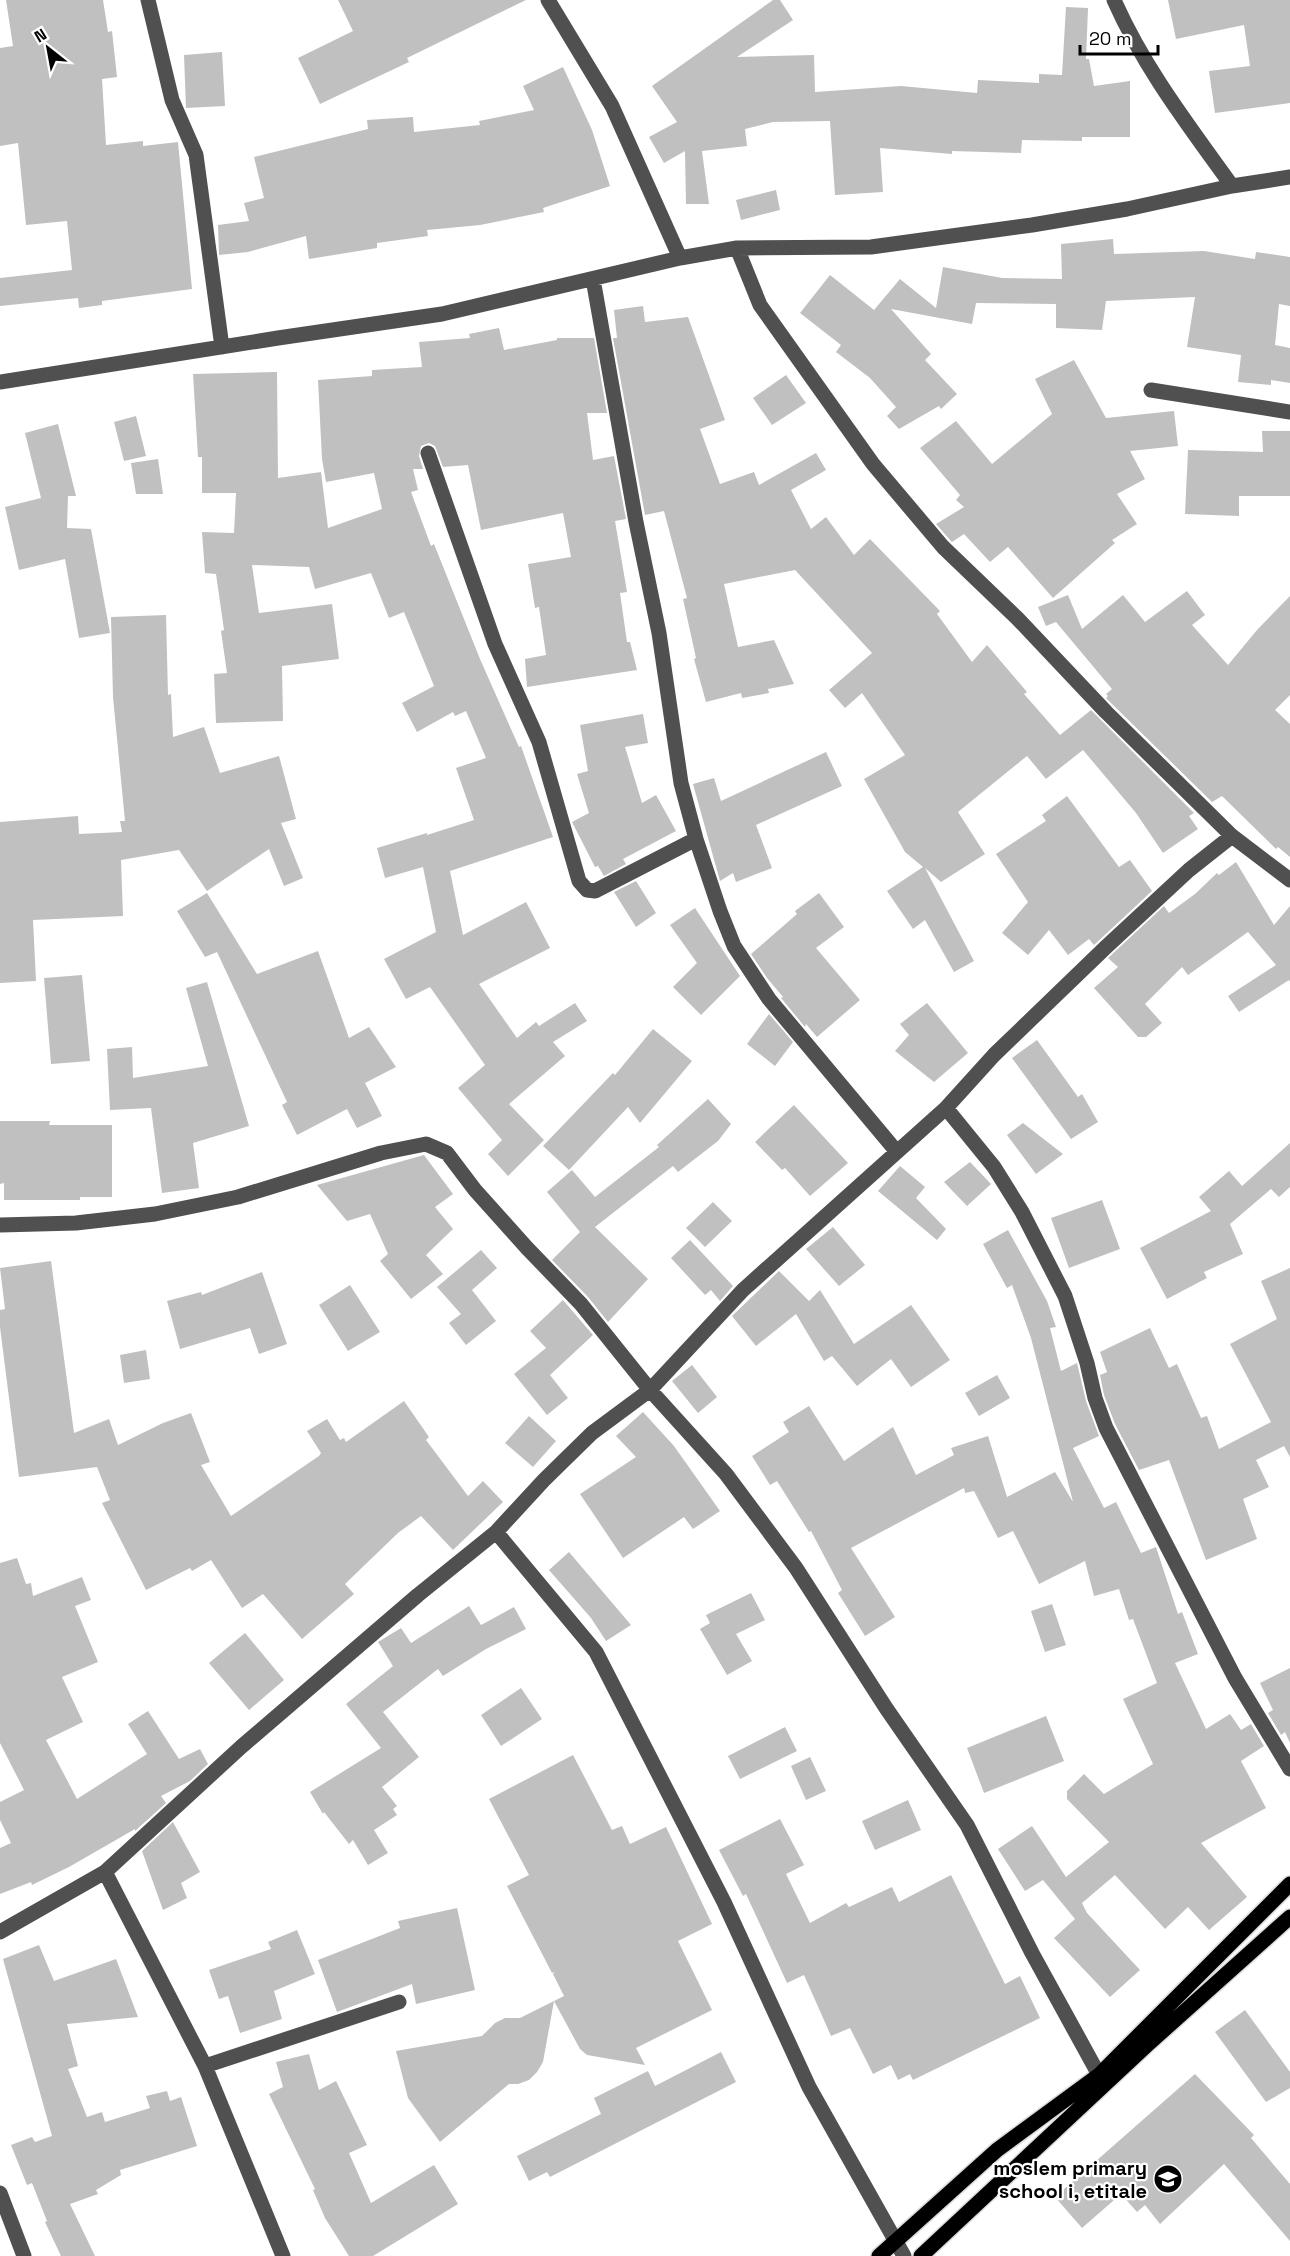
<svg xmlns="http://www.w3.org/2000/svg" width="1290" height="2256" font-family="'Space Grotesk',sans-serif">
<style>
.building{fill:#c0c0c0}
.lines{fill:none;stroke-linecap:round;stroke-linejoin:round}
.major-casing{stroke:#dbdbdb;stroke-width:18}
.minor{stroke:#505050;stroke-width:15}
.major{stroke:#000;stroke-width:15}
.labels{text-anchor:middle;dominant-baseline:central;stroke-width:4.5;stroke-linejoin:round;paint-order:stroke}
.poi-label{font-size:20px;font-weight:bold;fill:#000;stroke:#fff;text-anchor:end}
</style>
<rect width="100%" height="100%" fill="#fff"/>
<path class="building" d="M6,0H103L108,32L112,31L117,77L102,79L106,145L143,141V146L178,142L192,289L102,301V305L79,308L78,298L0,306V278L72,270L67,221L26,225L18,143L0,146V48L13,46Z
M338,0H526L407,58L409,62L320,104L298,58L353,31Z
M773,0H780L793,20L737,57L814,55L815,92L901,86L977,93L978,80L1039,83V74L1062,75L1066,7L1088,8L1086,59H1089L1094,86L1130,81V137H1082V141L1022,140L1021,153L952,151V154L880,148L883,192L835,195L830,121L773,122L745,129L747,146L702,151L709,204H686L685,151L664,163L649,137L677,122L652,86Z
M1168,0H1290V103L1215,113L1209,71L1250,66L1244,25L1176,39Z
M222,52L225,106L186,108L184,55Z
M563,67L592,130L610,186L543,208L544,212L480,225L427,230L428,236L377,243V248L309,259L306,236L248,252L219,255L218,225L249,221L244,203L264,198L254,157L368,129L367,120L413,117L414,132L480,125L479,121L534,110L523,86Z
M776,190L780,210L741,220L736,200Z
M1113,239L1114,254L1204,251L1255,259L1256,252L1290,257V306L1279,304L1275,345L1290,348V383L1271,380V385L1238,382L1241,355L1187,347L1195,297L1106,301L1102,330L1056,328V304L976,303L972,324L891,309L931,354L925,360L957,394L941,409L939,406L899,429L887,416L896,407L870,378L836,352L841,345L800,313L830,275L874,310L900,279L936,308L943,267L1002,278L1062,279L1061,244Z
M643,306L645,322L688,317L725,420L700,429L720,484L754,472L759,485L816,453L826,470L791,490L811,529L826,517L854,555L870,539L940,611L937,614L972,662L987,645L1027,692L1024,694L1060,735L1091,710L1194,813L1189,816L1198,829L1163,853L1136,813L1083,750L1046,779L1027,756L958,812L985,854L941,882L925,868L974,961L954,972L925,920L913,929L887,891L923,867L905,852L864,779L905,755L862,693L845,708L829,690L872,653L795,570L724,584L738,647L774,640L794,684L768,689L769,693L742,698L741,693L706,702L694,659L696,658L683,599L687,598L664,511L645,515L613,338H617L614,310Z
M499,328L504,350L557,340V338H594L607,413H587L593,460L614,456L626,519L615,521L627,592L620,593L627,642H630L637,670L527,687L525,659L546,655L539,607L535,608L528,564L571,557L563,513L481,530L468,465L443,467L435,446L429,443L421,446L419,456L423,469H413L418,490L411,492L431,546L434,544L480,659L519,747L521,746L553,837L450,871L463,935L526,902L550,948L479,984L517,1038L536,1022L539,1026L575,1003L587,1021L553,1042L565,1056L509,1104L544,1140L508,1176L488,1154L502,1140L458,1088L485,1065L430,987L406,999L384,959L436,932L423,867L385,878L377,848L427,833V835L474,820L456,768L486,758L466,711L455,716L453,712L417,732L402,703L434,686L404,612L389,618L371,573L315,589L309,567L252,565L259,613L332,604L339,659L282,666L283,721L216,723L214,674L227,673L221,631L224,630L216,574L205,573L202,532L234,533L236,493H202V457H198L193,374L277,372L278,478L321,472L328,528L382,509L374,473L326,482L322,459L318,380L372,376V370L422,367L419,342L470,338L469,334Z
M1074,360L1106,418L1174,411L1178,446L1130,451L1145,479L1117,494L1137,524L1112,540L1115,543L1053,598L1008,547L990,562L964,534L952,542L950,540L936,524L964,507L956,500L960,495L920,448L956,421L992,464L1052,414L1035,379Z
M786,375L806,403L772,425L753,398Z
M136,416L146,456L124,461L114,422Z
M58,424L76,496H68L67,528L91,529L110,633L79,638L65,559L19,570L5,507L41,498L25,433Z
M1262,431H1290V496H1239V516L1185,514L1188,450L1263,452Z
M158,459L163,494H136L131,463Z
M1187,591L1205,615L1192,625L1228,665L1257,630L1290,596V695L1275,710L1290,724V857L1278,847L1276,849L1222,796L1212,802L1113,705L1106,698L1108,696L1106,694L1112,689L1056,622L1046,626L1038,607L1068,595L1082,629L1123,595L1145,622Z
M166,615L168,695L171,694L173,737L204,727L220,773L279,756L296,819L281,823L303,878L284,886L269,849L207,891L179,850L121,860L123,916L33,920L36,981L0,983V822L78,816L79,834L122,832L120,821H125L113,697L111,617Z
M643,714L648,743L625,747L642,803L656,795L676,831L623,859L626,864L604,876L598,866L595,867L572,822L589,813L577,774L588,771L580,725Z
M826,752L842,786L756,825L772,868L736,882L733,873L720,881L693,784L714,778L721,801Z
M1067,796L1119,867L1130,860L1152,891L1094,945L1089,939L1068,955L1049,930L1028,955L1002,933L1028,902L996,854L1046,821L1042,815Z
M1236,862L1274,925L1290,906V982L1289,980L1239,1012L1228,996L1276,965L1248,932L1188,975L1182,967L1145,1004L1162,1023L1146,1037H1138L1094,988L1118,967L1108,958L1164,906L1169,913L1195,894L1217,873L1219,875Z
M636,881L656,913L636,927L614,892Z
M207,893L257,974L318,951L349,1038L369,1027L396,1067L365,1083L382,1116L357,1128L347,1109L297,1135L282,1105L287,1102L217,952L205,957L177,911Z
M819,893L844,927L816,948L860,1000L817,1037L806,1024L805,1027L781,998L783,997L767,978L751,954L797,914L795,911Z
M695,908L740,976L701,1015L673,987L697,963L670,925Z
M82,975L90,1061L51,1064L44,978Z
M207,982L249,1126L193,1143L199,1188L162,1193L151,1108L110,1110L107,1049L132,1047L133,1078L208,1066L186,988Z
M927,1003L968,1053L934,1082L895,1051L909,1035L900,1024Z
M769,1014L793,1042L775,1066L747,1044Z
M653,1029L692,1061L640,1123L628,1107L569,1170L543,1146L613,1073L615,1075Z
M1037,1040L1078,1097L1082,1094L1098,1122L1071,1139L1012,1058Z
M708,1099L731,1124L718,1141L678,1172L673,1166L595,1227L648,1279L608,1322L588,1297L552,1260L580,1232L547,1192L572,1170L595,1197L659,1147L657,1145Z
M794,1105L848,1163L810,1196L785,1168L782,1170L755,1142Z
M0,1121H50L49,1125H112V1197H80V1200H4V1183L0,1184Z
M1023,1123L1063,1154L1036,1174L1007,1135Z
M1290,1143V1187L1279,1197L1271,1189L1230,1224L1243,1254L1204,1272L1207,1278L1167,1299L1140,1248L1211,1211L1199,1197L1229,1171L1242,1186Z
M424,1155L453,1194L435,1207L453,1229L426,1255L443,1274L411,1299L380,1261L388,1254L370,1214L347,1221L317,1185Z
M970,1162L991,1184L967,1206L944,1182Z
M900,1166L925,1187L916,1198L946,1229L937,1240L878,1191Z
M1102,1200L1120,1249L1069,1268L1051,1218Z
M713,1202L732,1221L705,1247L686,1228Z
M833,1227L865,1265L839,1286L806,1249Z
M1008,1230L1047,1301L1056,1327L1050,1328L1061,1371L1077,1363L1086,1401L1099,1436L1073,1448L1104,1508L1116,1502L1141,1553L1156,1547L1178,1614L1182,1612L1198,1654L1175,1663L1206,1729L1230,1714L1241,1730L1251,1724L1264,1746L1241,1761L1266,1808L1201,1843L1247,1897L1209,1930L1188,1907L1165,1929L1115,1875L1082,1903L1087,1913L1140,1970L1110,1997L1054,1938L1075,1919L1043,1880L1025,1891L998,1849L1032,1826L1066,1877L1109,1842L1067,1799V1791L1084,1774L1104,1794L1153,1764L1123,1699L1157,1683L1133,1619L1129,1620L1119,1589L1094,1596L1085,1561L1039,1584L1013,1531L998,1538L974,1491L965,1493L964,1488L851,1548L895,1617L865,1636L838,1593L842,1590L811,1531L809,1532L777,1481L770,1485L752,1456L789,1432L783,1422L809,1406L844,1461L893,1427L916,1475L954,1455L951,1448L988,1436L1007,1497L1055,1472L1073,1502L1031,1338L1012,1285L1007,1288L983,1244Z
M690,1240L733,1286L720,1301L711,1290L705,1295L671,1258Z
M481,1250L497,1268L472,1290L496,1321L466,1345L449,1323L461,1314L437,1287Z
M51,1261L74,1433L109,1419L118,1445L163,1423L191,1413L210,1462L201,1465L231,1516L319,1456L321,1453L307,1431L327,1419L340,1440L344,1438L346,1442L404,1401L429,1437L426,1440L468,1496L483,1481L503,1502L453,1550L421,1516L398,1533L345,1584L354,1594L302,1639L263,1594L242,1608L211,1560L192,1571L190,1568L146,1590L102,1503L110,1500L97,1467L19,1477L0,1327V1310L5,1309L0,1268Z
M1290,1268V1457L1284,1446L1256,1460L1269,1487L1243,1499L1257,1539L1206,1560L1169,1460L1139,1470L1115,1424L1104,1395L1100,1375L1107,1372L1100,1352L1150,1328L1169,1368L1177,1364L1201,1418L1207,1416L1219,1449L1271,1422L1230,1344L1277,1319L1261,1281Z
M779,1271L809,1301L820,1290L854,1344L911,1305L950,1360L911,1387L891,1359L857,1386L832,1356L824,1361L796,1314L756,1346L732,1316Z
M262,1272L287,1344L259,1354L250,1328L180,1349L167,1301L201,1292L202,1295Z
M350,1285L380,1332L348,1351L319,1305Z
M563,1300L593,1335L550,1375L568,1398L547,1415L514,1374L546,1348L530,1331Z
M146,1350L150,1379L124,1383L120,1355Z
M692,1365L717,1397L698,1413L672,1381Z
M997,1375L1010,1398L979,1416L965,1393Z
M643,1412L674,1446L720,1511L693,1529L684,1517L623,1558L580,1494L636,1457L616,1436Z
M529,1416L556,1441L533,1467L505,1443Z
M569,1552L631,1625L606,1641L591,1618L549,1570Z
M17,1558L26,1584L31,1583L33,1596L82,1577L91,1600L75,1606L98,1662L62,1677L83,1722L46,1740L77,1799L147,1754L128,1724L148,1711L179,1759L200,1749L208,1764L190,1781L161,1796L166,1803L135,1831V1829L69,1867L32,1885L31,1882L0,1894V1848L11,1843L0,1820V1802L24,1790L0,1743V1563Z
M751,1593L765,1620L736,1634L752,1661L727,1675L700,1629L710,1623L706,1615Z
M1052,1604L1066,1645L1045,1652L1031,1611Z
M469,1606L481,1625L514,1607L526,1629L486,1649L443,1676L438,1669L383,1712L419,1757L382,1787L397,1806L393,1809L397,1815L374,1830L388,1853L368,1865L353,1840L349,1844L324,1812L323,1814L310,1792L381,1748L346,1704L393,1666L378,1642L401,1628L411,1643Z
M245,1633L284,1680L249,1710L209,1663Z
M1290,1668V1743L1285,1732L1281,1735L1268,1713L1273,1710L1260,1683Z
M521,1688L542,1719L501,1746L481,1715Z
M1046,1716L1064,1761L984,1793L967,1748Z
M785,1727L797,1751L740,1779L728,1756Z
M573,1755L612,1830L622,1826L630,1844L666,1827L712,1924L678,1941L712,2010L636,2048L645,2065L587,2055L580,2049L554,2001L564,1996L553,1974L555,1972L552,1973L507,1886L529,1875L489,1799Z
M810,1757L826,1791L806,1800L791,1766Z
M908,1800L921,1830L875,1850L862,1821Z
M780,1819L804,1865L786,1874L810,1923L846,1903L849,1907L892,1887L899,1902L951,1875L1005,1984L1020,1976L1040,2018L913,2080L910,2074L898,2080L891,2065L873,2074L850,2028L831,2036L804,1975L787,1983L746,1894L743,1896L719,1850Z
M173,1822L200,1872L181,1883L187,1898L163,1910L142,1851Z
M457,1908L475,1990L416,2004L412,1984L337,2012L318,1960L400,1928L398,1921Z
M297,1930L315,1974L274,1991L282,2019L240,2033L228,1996L219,1999L209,1970L271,1949L268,1942Z
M39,1945L54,1981L116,1959L138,2017L67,2024L78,2066L68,2069L87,2117L102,2112L105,2122L150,2108L146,2096L167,2091L170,2101L181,2097L197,2146L120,2170L121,2175L96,2190L98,2194L70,2204L95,2256H61L45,2222L47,2221L32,2183L27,2185L11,2145L32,2137L35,2142L52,2136L3,1959Z
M554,2001L543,2062L537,2072L529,2080L518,2084H509L440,2142L408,2098L396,2051L482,2036L495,2023L505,2018H520Z
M1245,2010L1290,2072V2088L1266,2102L1215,2032Z
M721,2052L736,2082L550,2177L547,2172L529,2181L517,2156L601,2114L594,2098L648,2071L655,2086Z
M309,2054L319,2090L336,2081L367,2145L349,2153L371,2203L434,2165L458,2204L373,2256H349L325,2218L313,2190L315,2189L269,2094L283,2087L276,2062Z
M1195,2074L1254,2135L1251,2138L1290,2184V2241L1224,2164L1160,2224L1145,2205L1137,2212L1121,2194L1082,2228L1055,2197Z"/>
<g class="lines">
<g class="major-casing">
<path id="major" d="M879,2256L997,2150L1099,2075L1290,1884
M921,2256L1147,2045L1290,1917"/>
</g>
<path class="minor" d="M148,0L172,100L196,155L222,347
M548,0L612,106L680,258
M1114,0C1144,68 1189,126 1232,186
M737,248L760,305L873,464L943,547L1017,618L1106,712L1232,836L1290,880
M593,279L636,522L659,633L681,783L696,839L720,911L734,946L769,999L897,1152
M0,382L278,338L442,314L680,258L737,248L871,247L1032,225L1127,209L1232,186L1290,177
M1151,390L1290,412
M428,453L495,644L539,742L579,881L587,890L595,891L696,839
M946,1108L994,1167L1022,1212L1065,1296L1087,1363L1095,1398L1106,1428L1235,1678L1290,1769
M0,1225L76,1223L155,1214L238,1197L381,1153L426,1144L447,1153L475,1190L527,1248L581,1304L650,1390L726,1474L796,1568L886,1708L967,1825L1032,1953L1099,2075
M496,1532L596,1652L724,1902L809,2087L904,2256
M105,1872L205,2066L283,2256
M0,1932L105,1872L241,1747L418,1595L496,1532L544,1480L592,1433L650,1390L743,1290L946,1108L994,1055L1106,947L1189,870L1232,836
M205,2066L399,2002
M0,2193L24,2256"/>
<use href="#major" class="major"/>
</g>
<defs>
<g id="school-disc" transform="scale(1.5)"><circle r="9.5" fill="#000" stroke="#fff"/><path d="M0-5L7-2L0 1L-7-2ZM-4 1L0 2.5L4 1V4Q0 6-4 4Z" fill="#fff"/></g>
</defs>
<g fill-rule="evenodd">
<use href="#school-disc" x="1168" y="2179"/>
</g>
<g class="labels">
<g class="poi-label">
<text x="1147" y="2168">moslem primary<tspan x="1147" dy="23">school i, etitale</tspan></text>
</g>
</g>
<g transform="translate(48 48) rotate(329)" stroke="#ffffff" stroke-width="4.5" paint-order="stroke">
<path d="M0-4.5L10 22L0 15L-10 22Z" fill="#000000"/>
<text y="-9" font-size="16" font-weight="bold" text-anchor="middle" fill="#000000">N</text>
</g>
<path d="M1080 45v9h78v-9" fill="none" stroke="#000000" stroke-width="3"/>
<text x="1089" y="45" font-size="18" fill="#000000" stroke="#ffffff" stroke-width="4.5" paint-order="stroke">20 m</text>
</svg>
